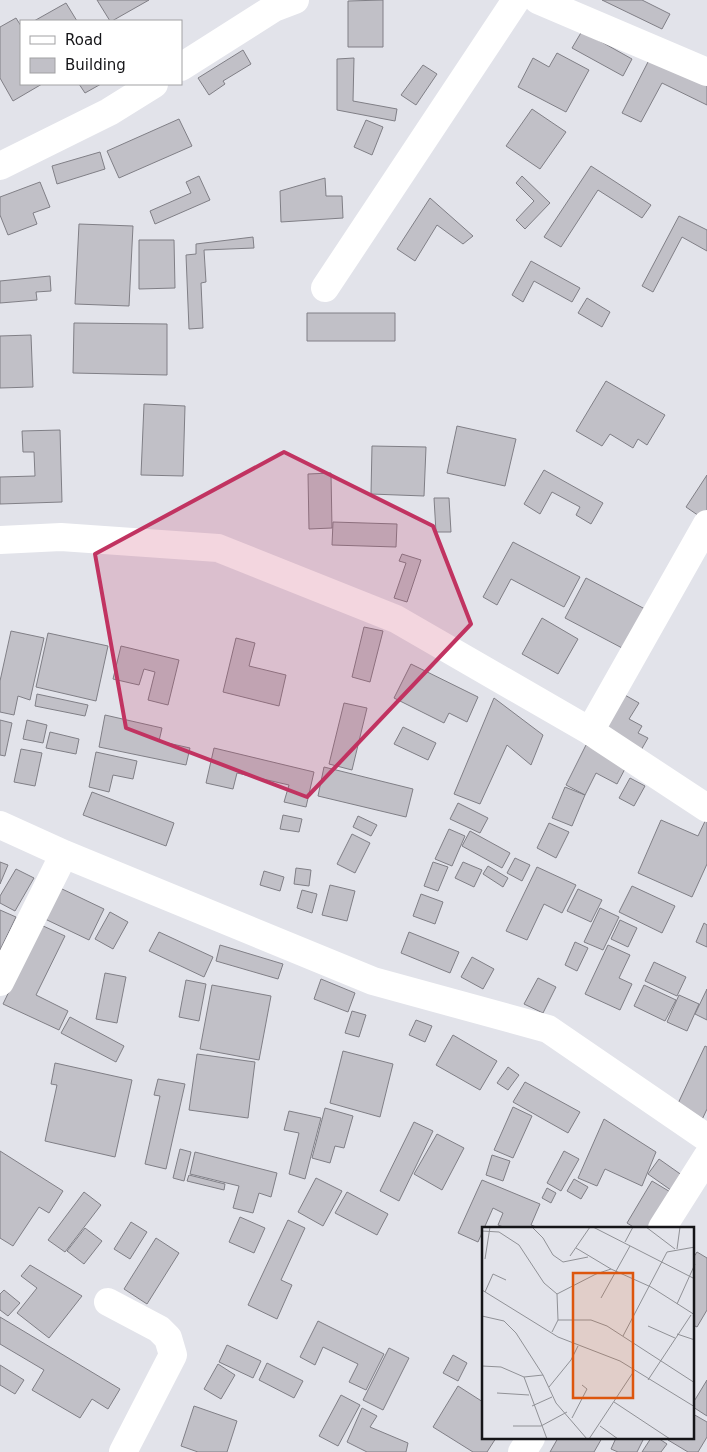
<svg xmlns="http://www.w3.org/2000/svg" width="707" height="1452" font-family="'DejaVu Sans',sans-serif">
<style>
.building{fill:#c1c0c7;stroke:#807f86}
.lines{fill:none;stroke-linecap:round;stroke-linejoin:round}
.minor{stroke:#fff;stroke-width:28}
.marked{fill:#c13361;fill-opacity:0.2;stroke:#c13361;stroke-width:4;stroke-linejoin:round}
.inset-road{fill:none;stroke:#909196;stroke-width:1}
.view{fill:#dd560d;fill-opacity:0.15;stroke:#dd560d;stroke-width:2.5}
.inset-edge{fill:none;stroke:#151518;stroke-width:2.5}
</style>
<rect width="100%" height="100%" fill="#e2e3ea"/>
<path class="building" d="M97,0H149L112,21H110Z
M383,0V47H348V1Z
M602,0H642L670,14L662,29Z
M66,3L77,21H34Z
M16,18L21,26V84H42L13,101L0,78V27Z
M582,31L632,59L623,76L572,48Z
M243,50L251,64L223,81L225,84L209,95L198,78Z
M557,53L589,70L566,112L518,87L533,58L549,67Z
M354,58L353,101L397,109L395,121L337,110V59Z
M649,60L707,85V105L662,83L641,122L622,113Z
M423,65L437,74L416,105L401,95Z
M79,84H101L85,93Z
M532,109L566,132L540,169L506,146Z
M179,119L192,146L119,178L107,151Z
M366,120L383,127L372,155L354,147Z
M100,152L105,169L57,184L52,166Z
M591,166L651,205L642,218L598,190L561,247L544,237Z
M199,176L210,200L155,224L150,211L191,193L186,182Z
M522,176L550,203L525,229L516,220L534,201L516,183Z
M325,178L326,196H342L343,218L281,222L280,191Z
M40,182L50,207L33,213L37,224L8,235L0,215V197Z
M430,198L473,236L463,244L437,225L415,261L397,249Z
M679,216L707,230V251L682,237L653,292L642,286Z
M79,224L133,226L129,306L75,304Z
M253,237L254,248L204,250L206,282L201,283L203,328L189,329L186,255L196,254V244Z
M139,240H174L175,288L139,289Z
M531,261L580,288L572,302L534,281L523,302L512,295Z
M50,276L51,291L36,292L37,300L0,303V281Z
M587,298L610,312L602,327L578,313Z
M307,313H395V341H307Z
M74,323L167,324V375L73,373Z
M31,335L33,387L0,388V336Z
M606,381L665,415L647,445L638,439L633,448L610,434L602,446L576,431Z
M144,404L185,406L183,476L141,475Z
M457,426L516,439L505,486L447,473Z
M60,430L62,502L0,504V477L35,476L34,452H23L22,431Z
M372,446L426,447L424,496L371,494Z
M544,470L603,503L591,524L576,515L580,507L552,492L540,514L524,504Z
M331,473L332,528L309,529L308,474Z
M707,475V511L702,518L686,507Z
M434,498H449L451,532H436Z
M333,522L397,524L396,547L332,545Z
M513,542L580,577L564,607L511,579L497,605L483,597Z
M402,554L421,560L407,602L394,598L406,563L399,561Z
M586,578L645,609L624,649L565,618Z
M542,618L578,639L558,674L522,654Z
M364,627L383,631L370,682L352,677Z
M11,631L44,638L30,700L18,696L14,715L0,712V681Z
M48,633L108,646L96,701L36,687Z
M236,638L255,643L249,666L286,675L279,706L223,692Z
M121,646L179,660L168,705L148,700L155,672L144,669L139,685L113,679Z
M411,664L478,697L467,722L449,713L444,723L394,698Z
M37,694L88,705L85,716L35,706Z
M623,694L639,703L629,719L642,726L638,733L648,738L640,752L602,730Z
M494,698L543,735L531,765L507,745L480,804L454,794Z
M344,703L367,708L352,770L329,764Z
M105,715L162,728L159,741L190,748L186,765L99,747Z
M0,720L12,723L5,756L0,755Z
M27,720L47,725L43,743L23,739Z
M403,727L436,743L428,760L394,744Z
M50,732L79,739L76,754L46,748Z
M586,745L627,765L617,784L596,773L585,795L566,785Z
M214,748L314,772L306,807L284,802L289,785L237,773L233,789L206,783Z
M21,749L42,753L35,786L14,782Z
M96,752L137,761L133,779L113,775L109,792L89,787Z
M324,767L413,789L406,817L318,796Z
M630,778L645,786L634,806L619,798Z
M565,787L585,795L572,826L552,818Z
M92,792L174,823L166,846L83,815Z
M458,803L488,818L480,833L450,819Z
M283,815L302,819L299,832L280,829Z
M358,816L377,825L371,836L353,827Z
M707,817V864L692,897L638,873L661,820L698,836Z
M549,823L569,832L556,858L537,848Z
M449,829L465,836L452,866L435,859Z
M470,831L510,853L502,868L462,846Z
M352,834L370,843L355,873L337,864Z
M515,858L530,865L522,881L507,873Z
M0,862L8,865L0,884Z
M433,862L448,867L438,891L424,886Z
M463,862L482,870L474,887L455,878Z
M488,866L508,878L503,887L483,874Z
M537,867L576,885L562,913L544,904L527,940L506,931Z
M296,868L311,870L309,886L294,884Z
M16,869L34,878L15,911L0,903V896Z
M264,871L284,877L280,891L260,885Z
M330,885L355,891L347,921L322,915Z
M632,886L675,906L662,933L619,912Z
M60,888L104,909L89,940L45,919Z
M578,889L602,900L591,922L567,911Z
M302,890L317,894L312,913L297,908Z
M421,894L443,902L435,924L413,916Z
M600,908L619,917L603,950L584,942Z
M0,910L16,917L0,950Z
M110,912L128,922L113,949L95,939Z
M620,920L637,928L628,947L611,939Z
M704,923L707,925V947L696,942Z
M41,925L65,936L36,995L68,1011L59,1030L3,1004Z
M159,932L213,957L204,977L149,951Z
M409,932L459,952L450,973L401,953Z
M575,942L588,948L577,971L565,965Z
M220,945L283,964L278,979L216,961Z
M608,945L630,955L619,978L632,984L620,1010L585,994Z
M472,957L494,969L483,989L461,977Z
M654,962L686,977L677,996L645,981Z
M105,973L126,977L117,1023L96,1019Z
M538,978L556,987L543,1013L524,1004Z
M321,979L355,993L348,1012L314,999Z
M186,980L206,984L199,1021L179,1017Z
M212,985L271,996L259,1060L200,1049Z
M644,985L676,1000L665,1021L634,1006Z
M707,989V1020L695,1014Z
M679,995L699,1004L687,1031L667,1022Z
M352,1011L366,1015L359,1037L345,1033Z
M70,1017L124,1046L116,1062L61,1033Z
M416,1020L432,1026L425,1042L409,1035Z
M453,1035L497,1061L480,1090L436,1065Z
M705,1046L707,1047V1109L700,1124L674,1112Z
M343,1051L393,1064L380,1117L330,1103Z
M197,1054L255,1062L248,1118L189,1110Z
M55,1063L132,1080L115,1157L45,1141L57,1085L51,1084Z
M508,1067L519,1075L508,1090L497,1083Z
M158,1079L185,1084L166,1169L145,1164L160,1096L154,1095Z
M525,1082L580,1112L568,1133L513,1102Z
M513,1107L532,1116L513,1158L494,1150Z
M325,1108L353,1116L344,1148L335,1146L330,1163L312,1158Z
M289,1111L321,1118L305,1179L289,1174L299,1133L284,1130Z
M604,1119L656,1152L642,1186L605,1169L597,1186L578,1178Z
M414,1122L433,1131L399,1201L380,1191Z
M437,1134L464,1148L442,1190L414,1174Z
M180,1149L191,1152L184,1181L173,1178Z
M0,1151L63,1191L49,1213L39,1207L13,1246L0,1238Z
M564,1151L579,1159L561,1191L547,1183Z
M195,1152L277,1173L271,1197L259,1193L253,1213L233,1208L239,1186L190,1174Z
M492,1155L510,1161L503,1181L486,1175Z
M659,1159L686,1178L675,1193L648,1174Z
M189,1175L225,1184L224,1190L187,1181Z
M316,1178L342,1191L323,1226L298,1212Z
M574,1179L588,1187L581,1199L567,1191Z
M482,1180L540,1204L531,1225L539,1228H506L498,1225L503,1213L493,1208L478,1242L458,1233Z
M652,1181L672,1193L650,1228H635L627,1223Z
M547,1188L556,1193L551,1203L542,1198Z
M84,1192L101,1205L65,1252L48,1240Z
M347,1192L388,1214L377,1235L335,1213Z
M240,1217L265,1228L254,1253L229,1242Z
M288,1220L305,1228L281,1280L292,1285L277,1319L248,1305Z
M131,1222L147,1232L130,1259L114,1249Z
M85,1228L102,1241L84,1264L67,1251Z
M156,1238L179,1253L147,1304L124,1289Z
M697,1252L707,1258V1310L697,1327L693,1325V1258Z
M30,1265L82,1296L49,1338L17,1313L37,1288L21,1276Z
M4,1290L20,1303L8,1316L0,1310V1294Z
M0,1317L120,1389L108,1409L92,1399L80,1418L32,1390L44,1370L0,1344Z
M318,1321L384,1354L366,1390L349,1382L358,1364L323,1347L315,1365L300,1357Z
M227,1345L261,1361L253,1378L219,1362Z
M389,1348L409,1358L383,1410L363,1400Z
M453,1355L467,1363L458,1381L443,1373Z
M267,1363L303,1381L294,1398L259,1380Z
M218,1364L235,1375L221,1399L204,1389Z
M0,1365L24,1380L15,1394L0,1385Z
M707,1380V1416L693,1407V1403Z
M458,1386L483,1402V1438H496L487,1452H473L433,1427Z
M341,1395L360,1405L338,1446L319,1436Z
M194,1406L237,1421L227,1452H198L181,1446Z
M362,1408L377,1416L370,1427L408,1443L406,1452H367L347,1442Z
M693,1414L707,1422V1437L698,1452H688L668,1440L669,1438H693Z
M558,1438H602L594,1452H550Z
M616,1438H640L643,1440L637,1452H618L611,1449Z
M651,1438H658L667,1444L661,1452H642Z"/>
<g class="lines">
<path class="minor" d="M538,0L707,72
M181,67L274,8L295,0
M0,166L109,112L154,84
M325,288L516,0
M0,540L61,537L218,548L396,619L590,731L707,808
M590,731L707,524
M0,825L64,854L373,981L548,1029L707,1138
M0,982L64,854
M662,1228L707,1157
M108,1302L159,1329L168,1338L173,1355L123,1452
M522,1452L531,1438"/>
</g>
<path class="marked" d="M284,452L433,526L471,624L307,797L126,728L95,554Z"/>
<g transform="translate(482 1227)">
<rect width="212" height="212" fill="#e2e3ea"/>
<path class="inset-road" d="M50,0L61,11L71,28L81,35L106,30M111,0L213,52M164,0L193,22M0,4L17,5L37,18L62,56L75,67L76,93L70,105M143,15L151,0M94,21L129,42M195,22L198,0M88,29L108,0M3,32L8,0M0,63L76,110L138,134L213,180M3,65L11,47L24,53M75,67L114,47L129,42L169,60L213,88M119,71L148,19M195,77L213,37M0,89L22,94L34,106L61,148L74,176L105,212M76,93H109L125,99L213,156M166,99L193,111M195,107L213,113M141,109L185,25L213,20M0,139L19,140L42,150L61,148M42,150L65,212M166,153L209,88M67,160L89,133L96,119M15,166L47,168M132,175L188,212M50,179L70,170M90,191L105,162L100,158M31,199H59L85,185M118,199L136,212M107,212L152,144"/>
<path class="view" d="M91,46H151V171H91Z"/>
<rect width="212" height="212" class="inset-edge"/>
</g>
<rect x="20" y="20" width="162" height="65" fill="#ffffff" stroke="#a1a1a3"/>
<rect x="30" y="36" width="25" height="8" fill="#ffffff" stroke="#a1a1a3"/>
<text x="65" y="45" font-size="15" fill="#151518">Road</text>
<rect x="30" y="58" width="25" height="15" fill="#c1c0c7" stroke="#a1a1a3"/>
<text x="65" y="70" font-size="15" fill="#151518">Building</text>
</svg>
